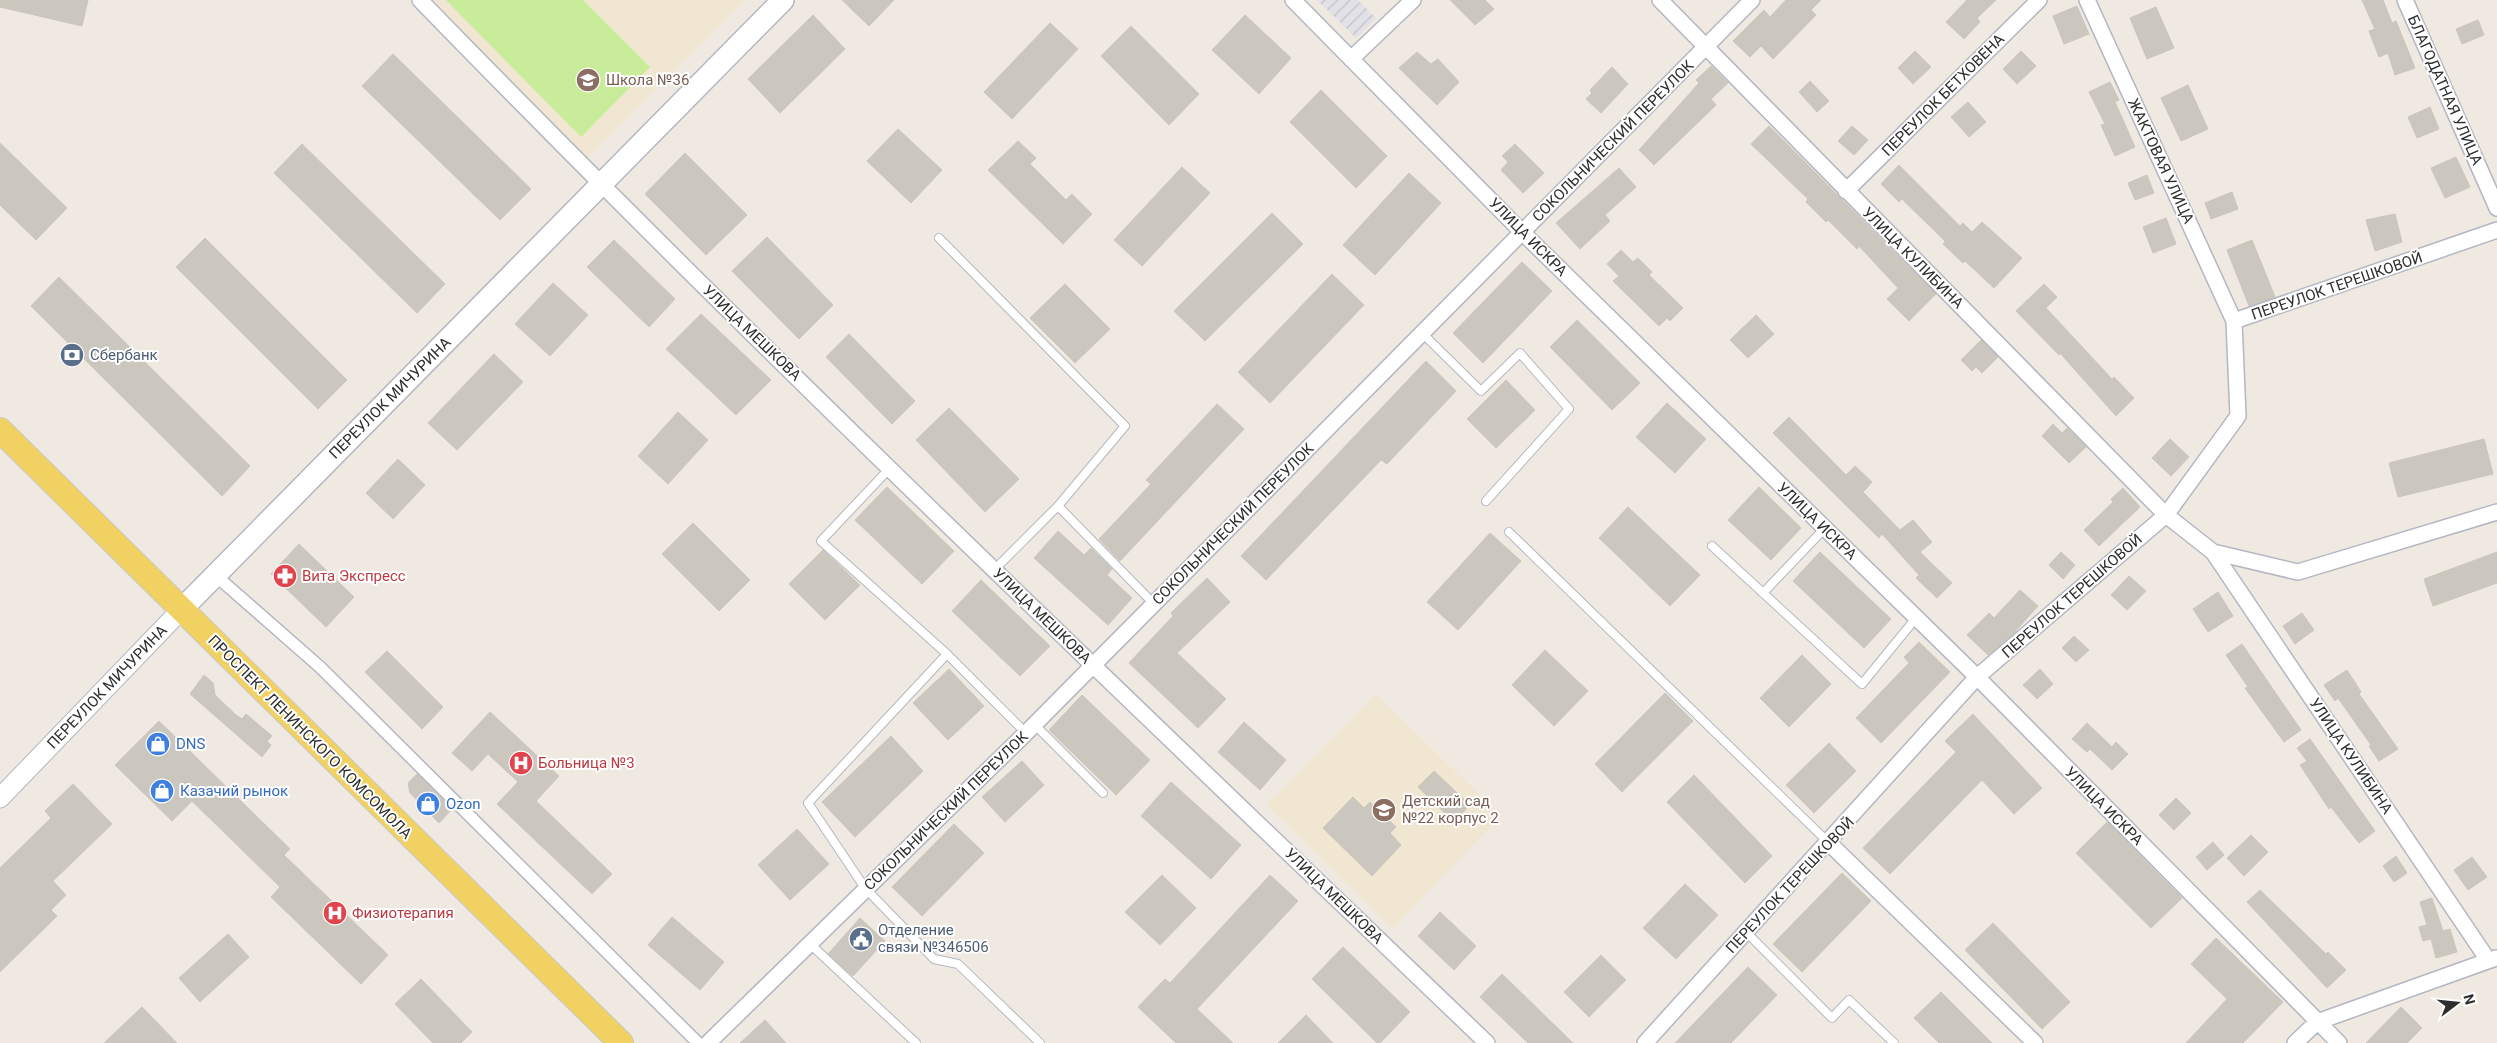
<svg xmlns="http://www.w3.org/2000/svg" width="2497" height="1043" font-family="Roboto,sans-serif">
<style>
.industrial{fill:url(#industrial-furrows)}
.education{fill:#f0e6d1}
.pitch{fill:#c9ec9a}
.building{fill:#cbc7bf;stroke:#cbc5ba}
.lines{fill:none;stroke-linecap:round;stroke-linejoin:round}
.service-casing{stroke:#b4b7c1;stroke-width:10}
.pedestrian-casing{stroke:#b4b7c1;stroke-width:14}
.minor-casing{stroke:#b4b7c1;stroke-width:18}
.tertiary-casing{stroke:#b4b7c1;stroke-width:21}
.secondary-casing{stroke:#b4b7c1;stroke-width:24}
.primary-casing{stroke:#c9c9c9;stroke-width:26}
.service{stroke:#fff;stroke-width:8}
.pedestrian{stroke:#fff;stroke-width:11}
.minor{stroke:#fff;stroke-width:15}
.tertiary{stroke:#fff;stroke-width:19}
.secondary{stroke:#fff;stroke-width:21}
.primary{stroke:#f2d163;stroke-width:24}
.labels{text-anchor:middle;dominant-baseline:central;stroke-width:4;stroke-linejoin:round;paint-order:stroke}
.education-label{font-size:15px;fill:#785e54;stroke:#fff;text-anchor:start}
.street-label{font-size:15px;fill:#2e2e2e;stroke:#fff}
.service-label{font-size:15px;fill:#4e5e75;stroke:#fff;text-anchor:start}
.health-label{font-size:15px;fill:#be3a42;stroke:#fff;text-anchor:start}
.shop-label{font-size:15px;fill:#366cbe;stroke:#fff;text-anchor:start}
</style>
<defs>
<pattern id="industrial-furrows" width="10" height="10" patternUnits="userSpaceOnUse" patternTransform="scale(1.25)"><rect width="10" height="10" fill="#e3e1e8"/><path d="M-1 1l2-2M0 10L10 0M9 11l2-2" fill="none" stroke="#c3c1c7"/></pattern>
</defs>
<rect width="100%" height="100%" fill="#efe9e1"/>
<path class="industrial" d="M1317,0H1358L1376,18L1356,38Z"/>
<path class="education" d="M433,0H745L587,158Z
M1376,694L1501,816L1393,928L1267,805Z"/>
<path class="pitch" d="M446,0H583L650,67L581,137Z"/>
<path class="building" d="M0,0H88L82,26L0,7Z
M842,0H894L869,26Z
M1450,0H1485L1494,9L1475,25Z
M1786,0H1821L1811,10L1816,15L1773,59L1761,46L1750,57L1733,41L1764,10L1770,17Z
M1967,0H1996L1977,18L1980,22L1964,39L1946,22Z
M2362,0H2383L2392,23L2396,21L2415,68L2395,75L2388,53L2379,57L2369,31L2375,29Z
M2077,6L2089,34L2064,44L2053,16Z
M2156,7L2174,48L2147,59L2130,18Z
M813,15L845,49L780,113L748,79Z
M1245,15L1291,58L1259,94L1212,50Z
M2478,20L2484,35L2462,44L2456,29Z
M1050,23L1078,49L1012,119L984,92Z
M1131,26L1199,94L1169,125L1101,56Z
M1915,51L1931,67L1913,84L1898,68Z
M2021,51L2036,66L2017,84L2003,69Z
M1417,52L1431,64L1438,59L1459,82L1437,105L1399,68Z
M393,54L531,189L500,220L362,86Z
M1711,66L1728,83L1711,99L1716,105L1654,165L1639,150L1699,83L1696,80Z
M1612,67L1628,84L1601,113L1586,99L1592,93L1590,90Z
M1810,81L1829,101L1817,112L1799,92Z
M2110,82L2119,100L2115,102L2135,147L2115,156L2101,125L2105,124L2089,92Z
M2188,85L2208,129L2181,141L2161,98Z
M1321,90L1387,156L1356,188L1290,122Z
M1968,102L1986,122L1969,137L1951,117Z
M2430,107L2439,129L2417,138L2408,117Z
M1769,126L1936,294L1909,321L1887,299L1898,288L1859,246L1857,249L1828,220L1826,222L1806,202L1808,199L1751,144Z
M1852,126L1868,140L1854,155L1838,141Z
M898,129L942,170L911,203L867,161Z
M1018,141L1036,158L1030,164L1066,200L1072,194L1092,214L1063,244L988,170Z
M0,143L67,208L36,240L0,205Z
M302,144L445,284L417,313L274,173Z
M1515,144L1544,173L1523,193L1501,170L1508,162L1502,156Z
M685,153L747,215L706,255L645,194Z
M2456,157L2470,187L2445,198L2431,168Z
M1899,165L1960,226L1963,223L1972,232L1982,222L2022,258L1994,288L1965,261L1963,263L1943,244L1945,241L1902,199L1899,202L1881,184Z
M1182,167L1210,193L1142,266L1114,240Z
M1619,168L1636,187L1605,215L1610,221L1580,249L1556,223Z
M1409,173L1441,203L1375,275L1343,245Z
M2147,175L2154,193L2135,200L2128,183Z
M2232,192L2238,209L2211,219L2205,203Z
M1272,213L1303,244L1205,341L1174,311Z
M2395,214L2402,242L2375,251L2366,220Z
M2166,218L2176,244L2153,253L2143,227Z
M767,237L833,305L799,339L732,271Z
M205,238L347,380L318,409L176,267Z
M614,240L675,299L649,327L587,267Z
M2252,240L2275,297L2249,306L2227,250Z
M1621,250L1633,262L1638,258L1652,272L1649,275L1683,308L1670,321L1667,318L1659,326L1613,281L1619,276L1607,264Z
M1522,262L1552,291L1483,363L1453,333Z
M1332,274L1364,305L1270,403L1238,372Z
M59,277L250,466L222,496L31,306Z
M553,283L588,315L550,356L515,324Z
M1065,284L1110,329L1075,363L1030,318Z
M2044,284L2057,297L2046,308L2112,379L2114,377L2134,398L2116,416L2060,353L2059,355L2016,311Z
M701,314L771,380L736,415L666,349Z
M1756,315L1774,334L1748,358L1730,340Z
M1577,320L1640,383L1612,410L1550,347Z
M849,334L915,401L892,424L826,357Z
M1981,340L1998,357L1982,373L1976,367L1972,371L1961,360Z
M494,354L523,382L457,450L428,423Z
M1426,361L1456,391L1387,464L1381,460L1266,580L1241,556Z
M1506,380L1535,410L1496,448L1467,419Z
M1667,403L1706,439L1675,473L1636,437Z
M1217,404L1244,429L1120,561L1099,539L1151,484L1146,480Z
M949,408L1019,479L985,512L916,440Z
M678,412L708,440L668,484L638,456Z
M1789,417L1846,475L1855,466L1872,482L1863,492L1900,530L1913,520L1932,542L1920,552L1952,583L1937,598L1916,578L1919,575L1882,534L1879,538L1773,433Z
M2053,424L2062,433L2067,428L2086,447L2069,463L2042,436Z
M2170,439L2189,457L2171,476L2152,458Z
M2484,439L2493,474L2398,497L2389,463Z
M398,459L425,485L393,519L366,493Z
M887,487L954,551L922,584L855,520Z
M1759,487L1801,528L1771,560L1728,520Z
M2123,488L2140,507L2099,546L2084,530L2113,502L2111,499Z
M1628,507L1700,575L1670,606L1599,538Z
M693,523L750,580L719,611L662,554Z
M1058,531L1084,555L1091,548L1112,569L1107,575L1132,598L1108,625L1034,558Z
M1490,533L1521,561L1458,630L1427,602Z
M299,544L354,597L326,627L271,574Z
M823,550L860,585L825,620L789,584Z
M1820,552L1891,619L1864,648L1793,581Z
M2061,552L2075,565L2063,579L2049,565Z
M2497,552V583L2433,606L2424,579Z
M2129,576L2146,591L2127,610L2111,595Z
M1207,578L1230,602L1177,653L1226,699L1198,728L1129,663L1173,616L1171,613Z
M981,580L1050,646L1020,676L952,611Z
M2020,590L2038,606L2012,635L1988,655L1967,635L1989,613L1994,618Z
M2218,592L2233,616L2208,632L2193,609Z
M2302,613L2314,630L2295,644L2283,626Z
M2074,636L2089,650L2076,662L2062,648Z
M1919,642L1950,672L1881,743L1856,718L1909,663L1904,657Z
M2242,644L2301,730L2284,742L2245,688L2248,687L2226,655Z
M1545,650L1588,691L1554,726L1512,685Z
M387,651L443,707L422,729L365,672Z
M1802,655L1831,684L1789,727L1760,698Z
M949,669L984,706L948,740L913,703Z
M2040,669L2053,684L2037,699L2023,685Z
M2347,670L2361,692L2359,694L2398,749L2379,761L2369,746L2371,745L2338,698L2335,701L2324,685Z
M204,675L213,683L215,695L236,715L242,719L246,714L272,736L267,741L271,745L262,757L190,694Z
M1665,693L1693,721L1622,792L1595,764Z
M1082,695L1150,760L1116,795L1049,730Z
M490,712L559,776L536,801L612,874L592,894L497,804L518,782L488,754L472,771L452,753Z
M1973,714L2042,788L2014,814L1982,780L1890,874L1863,848L1956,752L1945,741Z
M159,721L290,849L284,855L388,955L361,984L271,897L280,887L192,801L172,821L115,765Z
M1244,722L1286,760L1260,790L1218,752Z
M2087,723L2112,747L2116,742L2128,754L2112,770L2090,749L2087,752L2072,739Z
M891,736L923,771L855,837L822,802Z
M2310,739L2375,831L2359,843L2331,807L2329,809L2300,765L2307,761L2297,748Z
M1829,743L1856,771L1814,813L1786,785Z
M1022,761L1044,785L1005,822L982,797Z
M1434,771L1470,805L1454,822L1418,787Z
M417,774L452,809L439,823L410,793L408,783Z
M1694,775L1772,856L1745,883L1667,802Z
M1171,782L1241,845L1211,879L1141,816Z
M73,784L112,824L53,881L66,895L51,910L57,916L0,972V868L51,818L45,811Z
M1353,797L1364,808L1370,802L1396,827L1390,833L1401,845L1372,876L1323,828Z
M2176,798L2191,813L2174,830L2159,815Z
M2107,822L2182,898L2151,928L2076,853Z
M954,824L984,853L922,916L892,887Z
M797,829L829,864L790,900L758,865Z
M2251,835L2268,852L2244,876L2227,858Z
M2213,842L2224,855L2207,870L2196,857Z
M2396,856L2407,873L2394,882L2383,866Z
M2472,857L2487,877L2468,890L2454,870Z
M1842,873L1871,901L1802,972L1773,944Z
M1162,875L1196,908L1160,945L1125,912Z
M1270,875L1298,901L1197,1009L1233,1043H1176L1138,1007L1165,979L1170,983Z
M1685,884L1718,915L1676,959L1643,928Z
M2260,890L2326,954L2328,952L2346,970L2327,988L2247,902Z
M2432,898L2443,931L2450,929L2457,952L2436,958L2431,939L2423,941L2419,927L2427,925L2420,902Z
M1440,912L1476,946L1454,970L1418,936Z
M672,917L724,962L700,990L648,945Z
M860,918L885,941L853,976L828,954Z
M1993,923L2070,1002L2042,1029L1965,950Z
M228,934L249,957L200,1002L179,978Z
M2216,938L2283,1002L2243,1043H2186L2227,999L2191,964Z
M1343,947L1410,1012L1380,1043H1377L1312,979Z
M1601,955L1626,980L1589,1017L1564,992Z
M1748,967L1777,995L1731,1043H1675Z
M1502,974L1573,1043H1528L1480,997Z
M421,979L472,1032L461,1043H433L395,1004Z
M1941,992L1992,1043H1939L1914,1018Z
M142,1007L177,1043H104Z
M2401,1007L2422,1028L2407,1043H2366Z
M1306,1015L1333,1043H1278Z
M765,1020L786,1043H740Z"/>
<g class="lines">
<g class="service-casing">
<path id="service" d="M939,238L1125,426L1058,506
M1422,333L1481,391L1520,353L1569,409L1486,501
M890,468L821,541L947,654L1026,733
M1509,532L1829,843
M1712,546L1862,684L1916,618
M994,570L1058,506L1154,604
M1763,593L1825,528
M947,654L808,803L865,888L934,959L958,964L1040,1043
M1035,725L1103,793
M1746,932L1832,1018L1849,1000L1894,1043
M809,943L916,1043"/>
</g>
<g class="pedestrian-casing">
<path id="pedestrian" d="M215,575L320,667L698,1043"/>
</g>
<g class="minor-casing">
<path id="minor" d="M420,0C767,357 1128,699 1487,1043
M1293,0L1522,232L1977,677L2339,1043
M1660,0L2166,515L2213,552L2298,572L2497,512
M2087,0L2234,321
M2405,0L2497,208
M1351,59L1413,0
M1846,191L2039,0
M2213,552L2488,960
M1829,843L2035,1043
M708,1043L1026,733L1752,0
M1645,1043L1977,677L2166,515L2238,416L2234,321L2497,230
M2295,1043L2317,1022L2496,958"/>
</g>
<g class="tertiary-casing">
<path id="tertiary" d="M0,798L181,610"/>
</g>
<g class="secondary-casing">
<path id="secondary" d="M181,610L783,0"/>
</g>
<g class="primary-casing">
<path id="primary" d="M0,430L621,1043"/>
</g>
<use href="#service" class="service"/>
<use href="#pedestrian" class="pedestrian"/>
<use href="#minor" class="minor"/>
<use href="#tertiary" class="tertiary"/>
<use href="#secondary" class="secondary"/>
<use href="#primary" class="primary"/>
</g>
<defs>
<g id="school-disc" transform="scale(1.25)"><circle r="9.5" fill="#8d6e63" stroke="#fff"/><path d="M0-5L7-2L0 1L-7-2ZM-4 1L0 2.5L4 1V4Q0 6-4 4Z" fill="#fff"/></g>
<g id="bank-disc" transform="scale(1.25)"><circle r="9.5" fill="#5c6f8a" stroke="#fff"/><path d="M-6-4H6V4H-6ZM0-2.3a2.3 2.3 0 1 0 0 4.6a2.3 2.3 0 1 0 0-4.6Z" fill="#fff"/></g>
<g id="pharmacy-disc" transform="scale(1.25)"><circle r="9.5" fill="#e0444e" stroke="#fff"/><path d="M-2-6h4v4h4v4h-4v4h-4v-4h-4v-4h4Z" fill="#fff"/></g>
<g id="shop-disc" transform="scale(1.25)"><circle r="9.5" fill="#3f7fe0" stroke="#fff"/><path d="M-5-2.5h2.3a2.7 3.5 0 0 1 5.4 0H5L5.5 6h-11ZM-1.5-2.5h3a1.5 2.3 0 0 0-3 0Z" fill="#fff"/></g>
<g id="hospital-disc" transform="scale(1.25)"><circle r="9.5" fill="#e0444e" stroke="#fff"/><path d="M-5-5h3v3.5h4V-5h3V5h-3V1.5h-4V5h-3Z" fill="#fff"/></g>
<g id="civic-disc" transform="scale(1.25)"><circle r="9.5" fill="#5c6f8a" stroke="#fff"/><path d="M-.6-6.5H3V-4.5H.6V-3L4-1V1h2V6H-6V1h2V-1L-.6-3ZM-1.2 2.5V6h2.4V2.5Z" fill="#fff"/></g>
</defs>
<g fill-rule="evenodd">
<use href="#school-disc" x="588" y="80"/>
<use href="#bank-disc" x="72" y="355"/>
<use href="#pharmacy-disc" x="285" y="576"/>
<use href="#shop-disc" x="158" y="744"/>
<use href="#hospital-disc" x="521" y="763"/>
<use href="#shop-disc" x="162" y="791"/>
<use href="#shop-disc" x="428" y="804"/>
<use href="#school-disc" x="1384" y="810"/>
<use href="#hospital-disc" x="335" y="913"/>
<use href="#civic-disc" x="861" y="939"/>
</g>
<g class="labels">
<g class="education-label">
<text x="606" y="80">Школа №36</text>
<text x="1402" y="801">Детский сад<tspan x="1402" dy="17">№22 корпус 2</tspan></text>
</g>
<g class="street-label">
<text transform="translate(2445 90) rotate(66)">БЛАГОДАТНАЯ УЛИЦА</text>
<text transform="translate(1943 95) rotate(-45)">ПЕРЕУЛОК БЕТХОВЕНА</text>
<text transform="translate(1613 141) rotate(-45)">СОКОЛЬНИЧЕСКИЙ ПЕРЕУЛОК</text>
<text transform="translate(2161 161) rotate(65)">ЖАКТОВАЯ УЛИЦА</text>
<text transform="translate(1528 237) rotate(45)">УЛИЦА ИСКРА</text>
<text transform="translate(1913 258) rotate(45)">УЛИЦА КУЛИБИНА</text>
<text transform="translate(2337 286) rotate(-19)">ПЕРЕУЛОК ТЕРЕШКОВОЙ</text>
<text transform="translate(752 333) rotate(44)">УЛИЦА МЕШКОВА</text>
<text transform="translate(390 398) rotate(-45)">ПЕРЕУЛОК МИЧУРИНА</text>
<text transform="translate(1817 521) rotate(44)">УЛИЦА ИСКРА</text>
<text transform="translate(1233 524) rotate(-45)">СОКОЛЬНИЧЕСКИЙ ПЕРЕУЛОК</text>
<text transform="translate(2072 596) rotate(-41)">ПЕРЕУЛОК ТЕРЕШКОВОЙ</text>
<text transform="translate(1042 616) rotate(44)">УЛИЦА МЕШКОВА</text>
<text transform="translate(107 687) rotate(-46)">ПЕРЕУЛОК МИЧУРИНА</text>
<text transform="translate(310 737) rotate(45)">ПРОСПЕКТ ЛЕНИНСКОГО КОМСОМОЛА</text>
<text transform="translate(2351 756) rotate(56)">УЛИЦА КУЛИБИНА</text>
<text transform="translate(2104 806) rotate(45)">УЛИЦА ИСКРА</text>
<text transform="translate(946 811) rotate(-44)">СОКОЛЬНИЧЕСКИЙ ПЕРЕУЛОК</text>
<text transform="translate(1790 885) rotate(-47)">ПЕРЕУЛОК ТЕРЕШКОВОЙ</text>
<text transform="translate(1334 896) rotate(44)">УЛИЦА МЕШКОВА</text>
</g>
<g class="service-label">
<text x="90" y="355">Сбербанк</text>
<text x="878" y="930">Отделение<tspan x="878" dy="17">связи №346506</tspan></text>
</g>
<g class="health-label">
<text x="302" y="576">Вита Экспресс</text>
<text x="538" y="763">Больница №3</text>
<text x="352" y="913">Физиотерапия</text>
</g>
<g class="shop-label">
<text x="176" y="744">DNS</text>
<text x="180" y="791">Казачий рынок</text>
<text x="446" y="804">Ozon</text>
</g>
</g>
<g transform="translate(2457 1003) rotate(74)" stroke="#ffffff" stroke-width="4" paint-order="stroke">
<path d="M0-4L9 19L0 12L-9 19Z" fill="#2e2e2e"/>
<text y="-8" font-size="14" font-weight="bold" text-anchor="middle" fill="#2e2e2e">N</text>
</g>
</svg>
